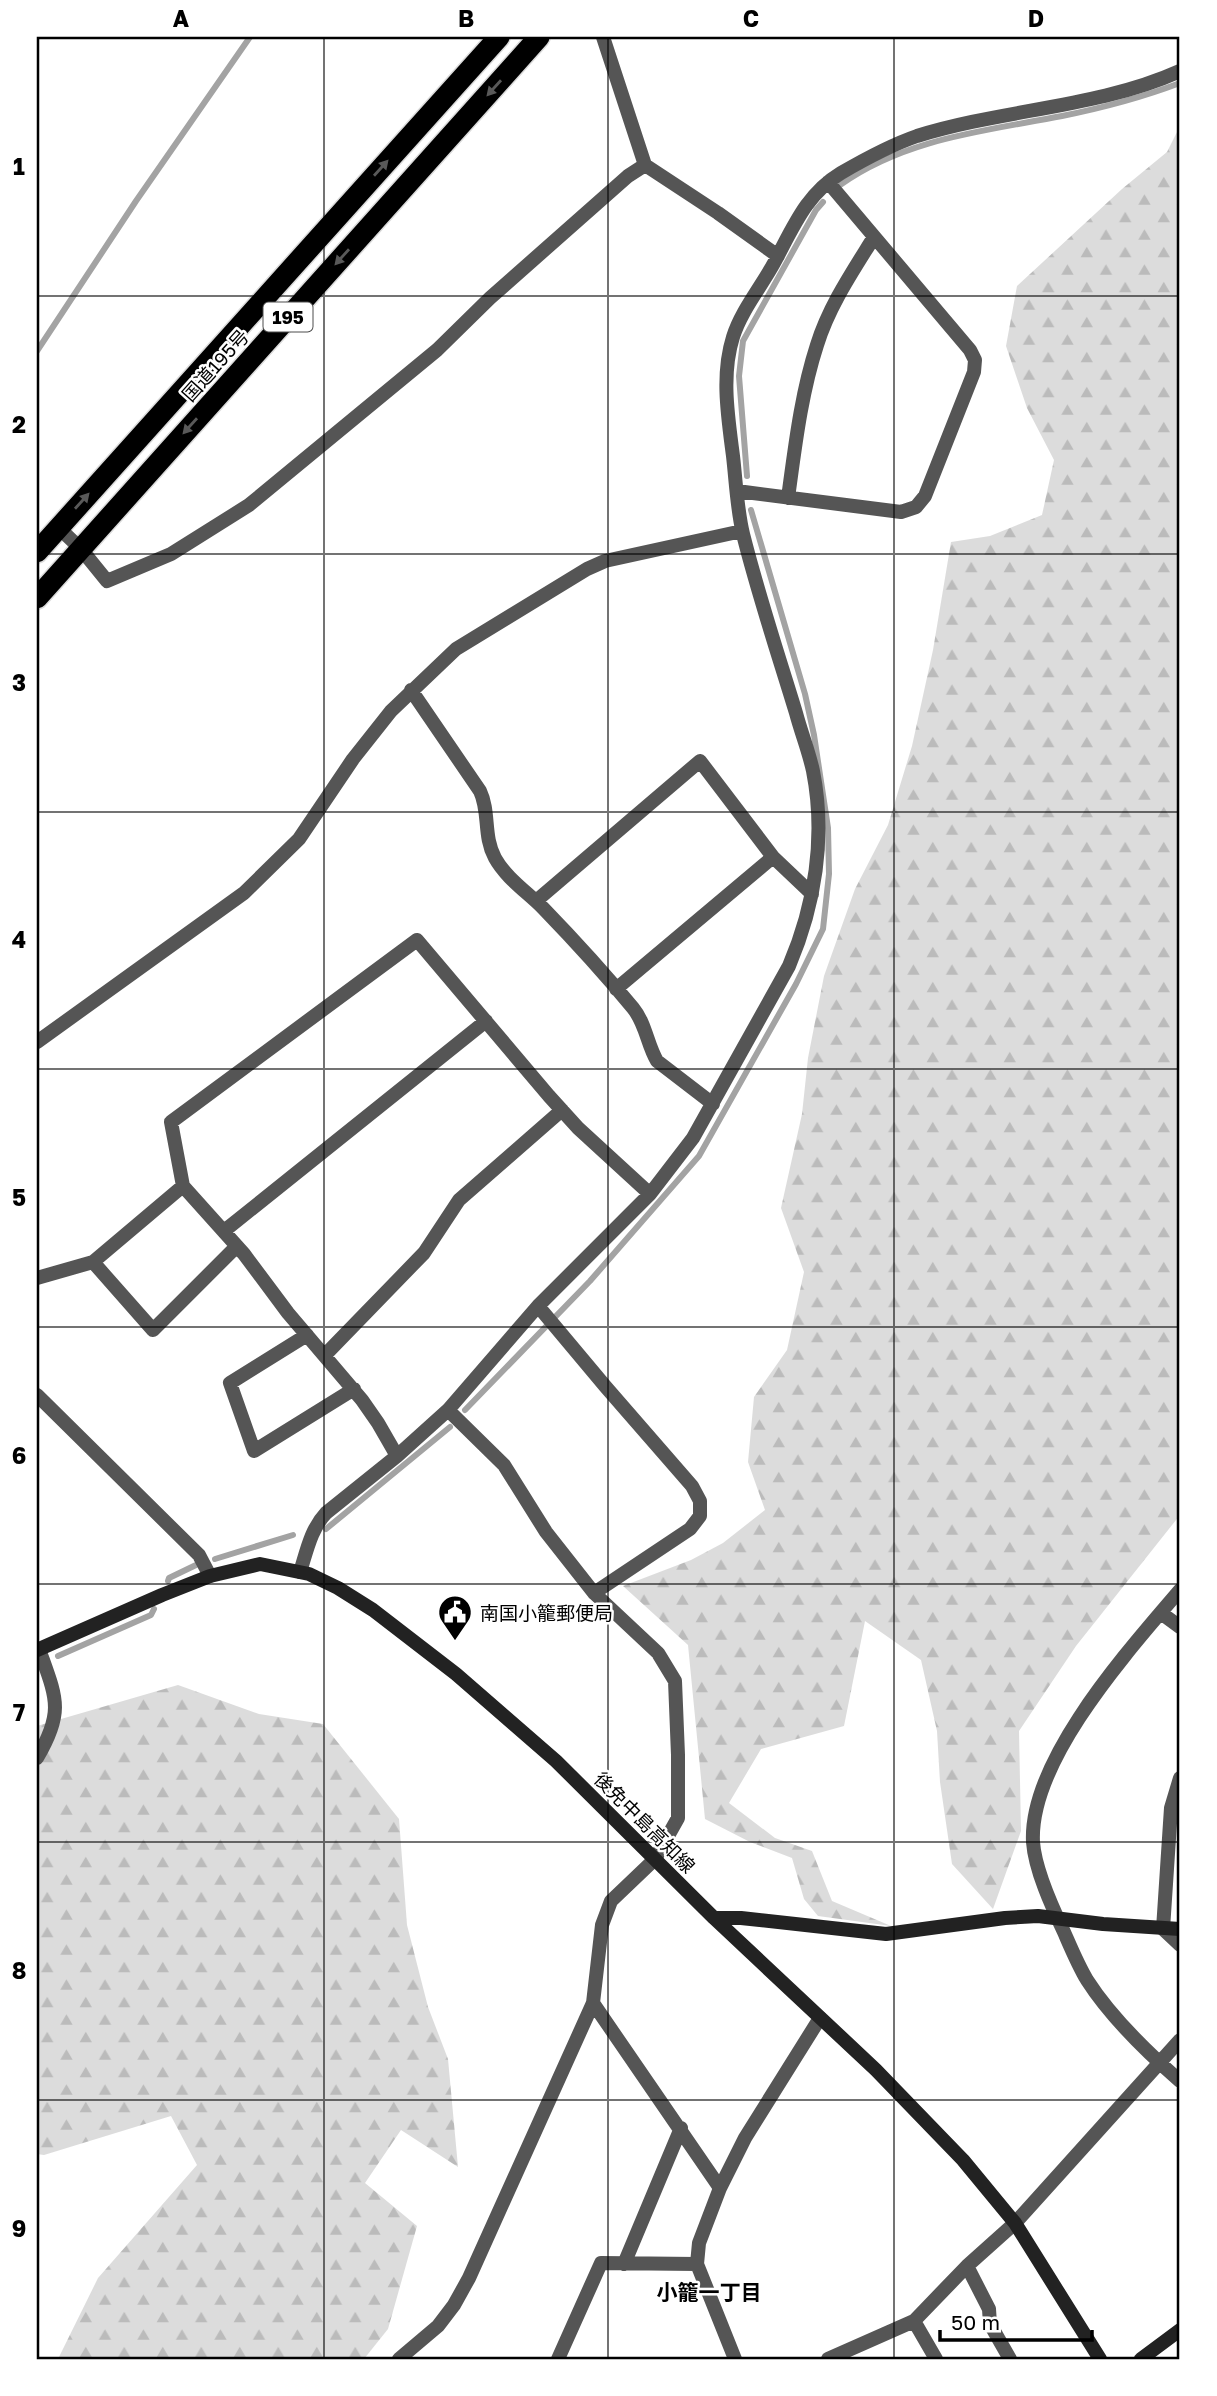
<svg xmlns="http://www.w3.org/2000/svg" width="1217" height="2396" font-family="'Golos Text','Noto Sans JP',sans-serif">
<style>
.forest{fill:url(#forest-firs)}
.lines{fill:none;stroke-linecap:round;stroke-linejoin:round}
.stream{stroke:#a3a3a3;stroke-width:6}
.highway-casing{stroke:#dbdbdb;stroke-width:24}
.street{stroke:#555;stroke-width:14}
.secondary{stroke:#222;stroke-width:14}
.highway{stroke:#000;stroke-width:21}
.oneway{fill:#595959}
.grid{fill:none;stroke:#000;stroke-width:2;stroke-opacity:0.55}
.labels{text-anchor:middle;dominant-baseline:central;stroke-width:5;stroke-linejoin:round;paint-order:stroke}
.shield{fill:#fff;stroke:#4c4c4c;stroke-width:2}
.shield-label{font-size:18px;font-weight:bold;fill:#000}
.street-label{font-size:19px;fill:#000;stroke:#fff}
.poi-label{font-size:19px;fill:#000;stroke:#fff;text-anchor:start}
.neighbourhood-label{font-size:21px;font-weight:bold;fill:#000;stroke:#fff}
.neatline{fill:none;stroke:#000;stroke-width:2.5}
.grid-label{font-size:23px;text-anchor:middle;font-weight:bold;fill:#000}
</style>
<defs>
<pattern id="forest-firs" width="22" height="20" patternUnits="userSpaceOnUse" patternTransform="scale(1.75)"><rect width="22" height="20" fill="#dcdcdc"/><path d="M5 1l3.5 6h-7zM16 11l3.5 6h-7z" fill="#bbb"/></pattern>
</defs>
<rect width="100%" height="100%" fill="#fff"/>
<path class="forest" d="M1180,126V1515L1076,1646L1019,1731L1021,1831L993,1909L952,1864L940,1782L937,1731L921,1660L865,1621L844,1726L761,1749L729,1803L775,1838L812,1851L832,1901L891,1926L818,1916L804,1899L792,1858L750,1842L705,1819L688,1645L623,1586L691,1560L723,1543L765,1510L748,1462L754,1397L787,1350L804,1272L781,1208L802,1114L808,1058L824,976L855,889L888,825L912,746L933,650L951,542L990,536L1042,515L1054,460L1027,408L1006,346L1017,286L1122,189L1167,152Z
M178,1685L259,1714L323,1724L399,1819L407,1925L428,2007L448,2059L458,2167L401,2130L365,2183L417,2226L388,2329L364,2359H58L98,2278L197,2165L171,2116L44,2155L37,2154V1726Z"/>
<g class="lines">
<path class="stream" d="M840,185C906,138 985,131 1062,116C1102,108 1143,97 1180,83
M37,351L136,201L250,37
M747,476L739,376L743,341L816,210L823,202
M465,1410L590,1281L699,1156L796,984L823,929L829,874L828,828L814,735L805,694L751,510
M326,1529L450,1427
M215,1559L293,1535
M168,1581L169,1578L196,1565
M58,1656L151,1615L154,1609"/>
<g class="highway-casing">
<path id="highway" d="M37,552L499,37
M37,598L539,37"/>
</g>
<path class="street" d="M603,37L645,165L718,213L778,256
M737,491L901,512L916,507L925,496L974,372L975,360L970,350L828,182
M788,498C795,447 801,394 817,345C829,306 853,271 874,237
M59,528L81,549L107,581L171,554L249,505L437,350L490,298L628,176L645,165
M411,690L480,791C490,812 483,836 495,858C506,878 527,892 543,908C574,940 605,974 633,1008C646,1024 647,1044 657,1061L713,1104
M536,901L700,761L773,857L812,894
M616,989L773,857
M37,1042L244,893L299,839L353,759L391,711L456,649L587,569L605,561L742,531
M224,1231L486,1021
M93,1262L153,1330L237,1246
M37,1278L93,1262L183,1186
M538,1306L605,1386L692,1486L700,1501V1516L690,1529L594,1593
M307,1335L230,1383L254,1451L354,1389
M325,1355L424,1253L459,1200L562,1110
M37,1395L199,1555L210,1576
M397,1456L378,1423L362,1400L288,1313L244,1254L183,1186L171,1122L417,940L549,1096L578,1128L650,1194
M300,1572C307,1550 311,1529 326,1513L397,1456L448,1410L538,1306L650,1194L693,1138L789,966C815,905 826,837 813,771C809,752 801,732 796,713C778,654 758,594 743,534C737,509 736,482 733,456C728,417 721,375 733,337C741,311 761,287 774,263C793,228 806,194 841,173C865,159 891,145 917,136C1003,109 1098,108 1180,71
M1180,1590C1129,1650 1029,1760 1033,1842C1035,1870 1052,1907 1064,1932C1071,1948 1078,1965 1087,1980C1110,2016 1148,2053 1180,2081
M1161,1613L1180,1627
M37,1758C65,1711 56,1697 39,1649
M1180,1778L1171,1808L1163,1929L1180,1945
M593,2003L720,2188
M624,2264L681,2128
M967,2266L989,2309L990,2324L1010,2359
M914,2321L936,2359
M399,2359L438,2326L454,2305L469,2278L593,2003L602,1925L611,1901L655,1859L678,1818V1755L675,1681L658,1653L594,1593L546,1532L504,1465L448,1410
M558,2359L601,2263L697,2264
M735,2359L697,2264L699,2243L720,2188L745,2138L820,2018
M828,2359L914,2321L967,2266L1015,2223L1180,2040"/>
<path class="secondary" d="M37,1650L162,1595L210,1576L260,1564L309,1574L338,1588L373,1610L456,1674L556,1761L714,1918L876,2070L963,2160L1015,2223L1100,2359
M714,1918H741L886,1934L1005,1918L1038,1916L1103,1924L1180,1929
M1141,2359L1180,2330"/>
<use href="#highway" class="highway"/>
</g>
<defs><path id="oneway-solid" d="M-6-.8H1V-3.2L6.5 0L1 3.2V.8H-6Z" transform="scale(1.75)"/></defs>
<g class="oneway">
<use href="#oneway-solid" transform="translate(494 88) rotate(132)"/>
<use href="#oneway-solid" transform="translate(381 168) rotate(-48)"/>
<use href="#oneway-solid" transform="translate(342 257) rotate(132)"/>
<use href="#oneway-solid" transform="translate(190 426) rotate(132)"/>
<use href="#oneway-solid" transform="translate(82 501) rotate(-48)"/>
</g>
<path class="grid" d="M324,37V2359M608,37V2359M894,37V2359M37,296H1180M37,554H1180M37,812H1180M37,1069H1180M37,1327H1180M37,1584H1180M37,1842H1180M37,2100H1180"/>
<defs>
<g id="civic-pin" transform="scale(1.75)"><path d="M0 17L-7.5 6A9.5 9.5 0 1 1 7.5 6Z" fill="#000" stroke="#fff"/><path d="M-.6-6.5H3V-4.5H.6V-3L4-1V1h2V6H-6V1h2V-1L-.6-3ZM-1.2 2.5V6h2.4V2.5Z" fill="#fff"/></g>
</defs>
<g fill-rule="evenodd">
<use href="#civic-pin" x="455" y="1612"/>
</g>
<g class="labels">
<rect class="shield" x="263.5" y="302.5" width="49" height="29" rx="5"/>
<g class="shield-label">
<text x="288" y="317">195</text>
</g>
<g class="street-label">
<text transform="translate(215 365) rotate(-48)">国道195号</text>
<text transform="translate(645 1822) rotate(45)">後免中島高知線</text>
</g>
<g class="poi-label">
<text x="480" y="1612">南国小籠郵便局</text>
</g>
<g class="neighbourhood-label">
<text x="709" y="2292">小籠一丁目</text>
</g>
</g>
<rect width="1217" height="2396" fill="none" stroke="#ffffff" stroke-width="77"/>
<path d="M940 2330v10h152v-10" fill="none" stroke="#000000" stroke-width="3.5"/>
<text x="951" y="2330" font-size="21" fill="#000000" stroke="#ffffff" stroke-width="5" paint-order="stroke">50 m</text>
<rect x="38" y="38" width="1140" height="2320" class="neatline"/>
<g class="grid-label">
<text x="181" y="27">A</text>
<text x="466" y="27">B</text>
<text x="751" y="27">C</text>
<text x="1036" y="27">D</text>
<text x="19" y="175">1</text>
<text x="19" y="433">2</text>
<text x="19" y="691">3</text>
<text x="19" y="948">4</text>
<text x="19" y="1206">5</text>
<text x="19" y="1464">6</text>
<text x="19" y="1721">7</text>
<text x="19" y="1979">8</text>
<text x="19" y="2237">9</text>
</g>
</svg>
